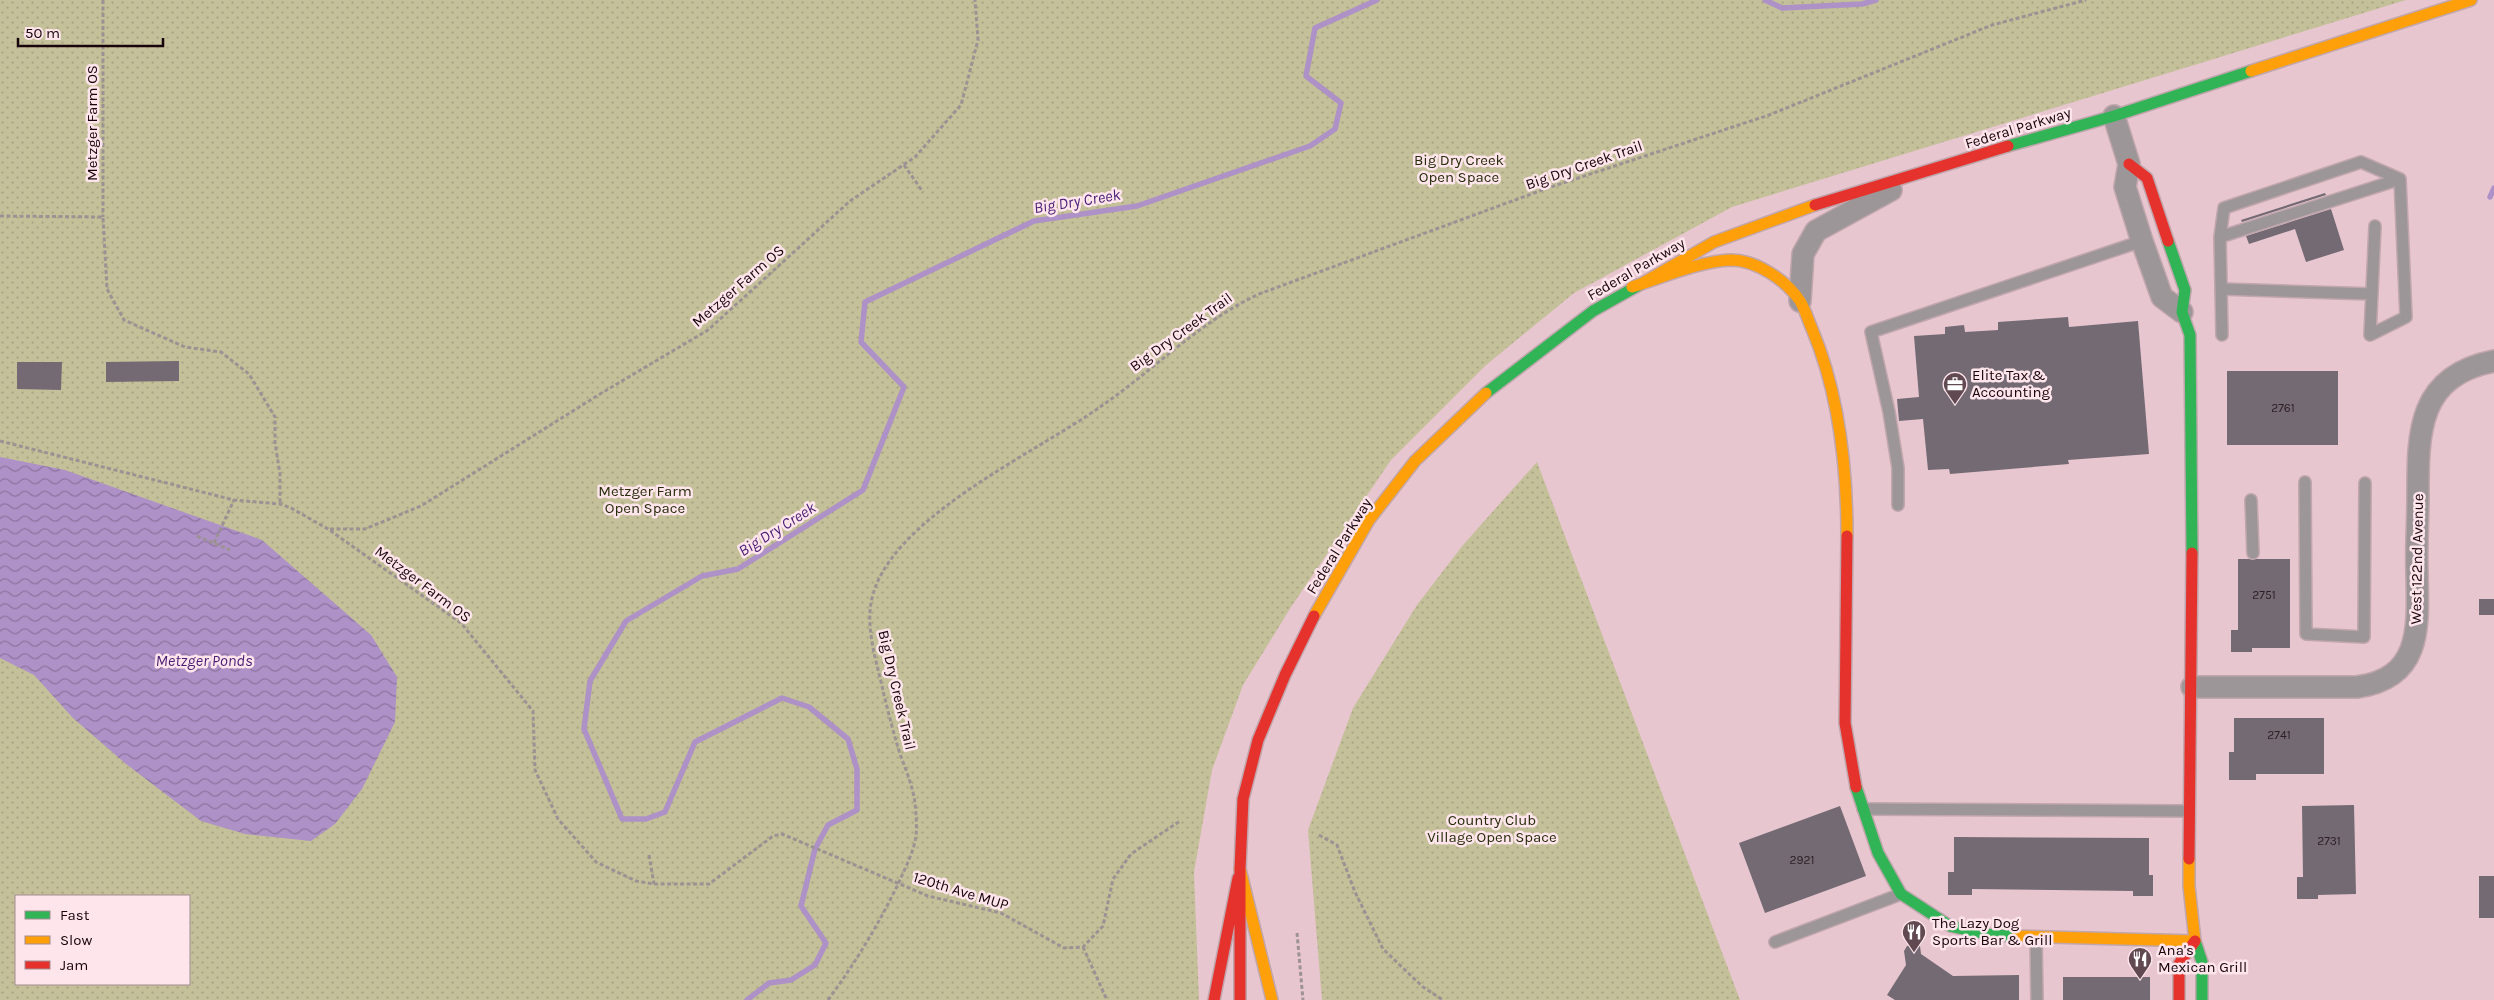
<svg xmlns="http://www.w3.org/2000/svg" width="2494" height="1000" font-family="Karla,sans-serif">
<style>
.park{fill:url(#park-dots);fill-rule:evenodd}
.water{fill:url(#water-waves)}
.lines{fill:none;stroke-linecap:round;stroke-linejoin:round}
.stream{stroke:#ae91c7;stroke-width:5.5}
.building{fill:#736a73}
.lane-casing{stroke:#c0a6ad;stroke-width:14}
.street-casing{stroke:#c0a6ad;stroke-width:24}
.fast-casing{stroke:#c0a6ad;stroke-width:14}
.slow-casing{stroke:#c0a6ad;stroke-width:14}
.jam-casing{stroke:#c0a6ad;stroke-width:14}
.path{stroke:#9c9294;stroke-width:3;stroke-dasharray:4 2.5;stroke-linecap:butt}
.lane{stroke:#9d9699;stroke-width:11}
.street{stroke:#9d9699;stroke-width:21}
.fast{stroke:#30b455;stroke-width:11}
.slow{stroke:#ff9f0a;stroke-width:11}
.jam{stroke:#e5322d;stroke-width:11}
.labels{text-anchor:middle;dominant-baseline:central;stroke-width:5;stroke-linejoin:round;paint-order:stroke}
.number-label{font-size:12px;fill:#2e1e25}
.street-label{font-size:15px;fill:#17050b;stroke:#fee5ec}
.park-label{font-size:15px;fill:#252d09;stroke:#fee5ec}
.poi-label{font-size:15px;fill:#17050b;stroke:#fee5ec;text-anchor:start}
.water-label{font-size:16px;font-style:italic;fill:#471e75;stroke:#fee5ec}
</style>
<defs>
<pattern id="park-dots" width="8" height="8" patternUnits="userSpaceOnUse" patternTransform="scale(1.25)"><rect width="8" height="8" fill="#c4c099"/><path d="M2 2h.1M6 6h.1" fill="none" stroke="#a8a482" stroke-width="1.8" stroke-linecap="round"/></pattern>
<pattern id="water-waves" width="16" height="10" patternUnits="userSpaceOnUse" patternTransform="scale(1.25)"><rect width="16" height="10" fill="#ae91c7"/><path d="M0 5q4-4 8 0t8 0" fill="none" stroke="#8d74a0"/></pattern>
</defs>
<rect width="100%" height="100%" fill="#e8c6d0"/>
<path class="park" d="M0,0H2406L1732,207L1574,293L1485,366L1391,460L1291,607L1243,685L1212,770L1194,872L1199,1000H0ZM16,896H189V984H16Z
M1537,462L1740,1000H1322L1308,830L1353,708L1417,605L1463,545Z"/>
<path class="water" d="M0,457L65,470L262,540L371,635L397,677L395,722L362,789L335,824L311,841L245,834L201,821L126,764L73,718L34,675L0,658Z"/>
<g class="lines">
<path class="stream" d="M1765,0L1782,8L1862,4L1876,0
M2490,197L2494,188
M747,1000L769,983L791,980L815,965L826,943L801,906L815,849L828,825L857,810V769L848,739L809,707L782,698L695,742L665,812L646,819H622L584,729L590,681L626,621L702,576L738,569L863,490L904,387L861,342L865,302L1034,221L1137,206L1310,146L1335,129L1341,103L1306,76L1315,28L1377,0"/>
</g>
<path class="building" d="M2325,193L2326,195L2242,222L2241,220Z
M2331,209L2344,250L2306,262L2295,229L2249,244L2246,236Z
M2068,317L2069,327L2138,321L2149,454L2068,460L2069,464L1950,474L1949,469L1928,470L1923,419L1899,421L1897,399L1919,397L1914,336L1945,334V327L1964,325L1965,332L1998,330V322Z
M179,361V381L106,382V362Z
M17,362H62L61,390L17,389Z
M2227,371H2338V445H2227Z
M2238,559H2290V648H2252V652H2231V630H2238Z
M2479,599H2494V615H2479Z
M2234,718H2324V774H2256V780H2229V752H2234Z
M2354,805L2356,894L2318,895V899H2297V877H2303L2302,806Z
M1840,806L1866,876L1765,913L1739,843Z
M1954,837L2149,838V875H2153V896H2133V891L1972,889V895H1948V872H1954Z
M2479,876H2494V918H2479Z
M1913,944L1920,946L1921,954L1953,976L2019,975V1000H1895L1887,995L1906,965L1904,951L1907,946Z
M2063,977H2150V1000H2063Z"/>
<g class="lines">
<g class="lane-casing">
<path id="lane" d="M2220,237L2224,208L2361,162L2400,179
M2221,289L2372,294
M2222,335L2220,237L2400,179L2406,317L2370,335L2375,226
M2305,482L2306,634L2364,637L2365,483
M2251,500L2253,553
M1898,505V468L1889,412L1871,332L2142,241
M1863,809L2189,811
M2036,937L2037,1000
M1775,942L1901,894"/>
</g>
<g class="street-casing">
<path id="street" d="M2114,116L2129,164L2125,187L2142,241L2162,297L2182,312
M1800,301L1803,254L1816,231L1891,190
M2192,687H2357C2423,678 2418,625 2417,573C2416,548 2418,522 2418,497C2418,433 2417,376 2494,361"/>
</g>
<g class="fast-casing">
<path id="fast" d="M2008,146L2114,116L2251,71
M2168,241L2185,290L2182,312L2190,335L2192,553
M1486,393L1593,311L1641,284
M1856,787L1878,853L1901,894L1950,926L1992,935L2017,936
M2195,941L2202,962V1000"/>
</g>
<g class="slow-casing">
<path id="slow" d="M2251,71L2471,0
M1641,284L1714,242L1815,205
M1632,287C1661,278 1700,261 1731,260C1756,260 1786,280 1800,301C1805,309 1808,320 1812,329C1839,393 1847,467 1847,536
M1314,616L1369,520L1415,461L1486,393
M1240,869L1272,1000
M2017,936L2195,941L2189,886V859"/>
</g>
<g class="jam-casing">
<path id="jam" d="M2129,164L2147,178L2168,241
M1815,205L2008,146
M1847,536L1845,723L1856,787
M2189,859L2192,553
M1214,1000L1238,878
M1240,1000V869L1243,799L1258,740L1285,675L1314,616
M2179,1000V964L2195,941"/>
</g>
<path class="path" d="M103,0V217
M904,165L923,192
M0,216L103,217L107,289L124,320L185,347L221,352L249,374L275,417V443L280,474V504
M0,441L234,500L280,504L291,508L328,529L461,623L533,711L535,770L558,819L596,862L636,881L654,884H709L773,836L782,834L928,896L1001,913L1064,948L1083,947L1103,926L1113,879L1131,854L1180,821
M330,529H365L421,506L600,394L708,330L850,201L915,157L961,105L978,40L975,0
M197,536L230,550
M214,543L234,500
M1319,835L1337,845L1355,892L1383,949L1423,987L1443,1000
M649,855L654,884
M1297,933L1303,1000
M1083,947L1107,1000
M828,1000C856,962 880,922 900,880C906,866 914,851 916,836C917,825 916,814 915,803C913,787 906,770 900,754C894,735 889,715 884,695C878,666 866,633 871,603C885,520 1036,453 1100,407C1154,370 1199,322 1259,294L1545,189L1769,115L1992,25L2086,0"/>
<use href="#lane" class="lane"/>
<use href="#street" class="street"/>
<use href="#fast" class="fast"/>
<use href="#slow" class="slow"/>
<use href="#jam" class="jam"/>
</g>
<defs>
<g id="office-pin" transform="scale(1.25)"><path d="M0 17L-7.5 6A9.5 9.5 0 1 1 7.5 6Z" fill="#604950" stroke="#fee5ec"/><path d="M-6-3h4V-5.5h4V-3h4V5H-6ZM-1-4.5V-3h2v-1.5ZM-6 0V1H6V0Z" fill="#fff"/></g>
<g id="restaurant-pin" transform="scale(1.25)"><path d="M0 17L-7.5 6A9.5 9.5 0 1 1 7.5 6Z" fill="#604950" stroke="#fee5ec"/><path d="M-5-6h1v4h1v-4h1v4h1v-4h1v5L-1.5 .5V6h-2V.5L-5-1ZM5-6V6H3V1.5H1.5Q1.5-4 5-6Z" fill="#fff"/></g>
</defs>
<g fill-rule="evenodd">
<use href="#office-pin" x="1955" y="384"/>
<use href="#restaurant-pin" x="1914" y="932"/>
<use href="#restaurant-pin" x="2140" y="959"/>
</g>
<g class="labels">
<g class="number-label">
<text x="2283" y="408">2761</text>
<text x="2264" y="595">2751</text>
<text x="2279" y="735">2741</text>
<text x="2329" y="841">2731</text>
<text x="1802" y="860">2921</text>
</g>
<g class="street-label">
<text transform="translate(92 123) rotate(-90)">Metzger Farm OS</text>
<text transform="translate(2018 128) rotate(-17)">Federal Parkway</text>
<text transform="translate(1584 165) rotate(-19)">Big Dry Creek Trail</text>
<text transform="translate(1636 269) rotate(-30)">Federal Parkway</text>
<text transform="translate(738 286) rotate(-41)">Metzger Farm OS</text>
<text transform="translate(1181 332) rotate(-36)">Big Dry Creek Trail</text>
<text transform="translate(1339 546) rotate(-58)">Federal Parkway</text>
<text transform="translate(2417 559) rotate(-89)">West 122nd Avenue</text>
<text transform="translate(423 584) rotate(37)">Metzger Farm OS</text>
<text transform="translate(897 690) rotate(77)">Big Dry Creek Trail</text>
<text transform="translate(961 891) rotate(17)">120th Ave MUP</text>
</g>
<g class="park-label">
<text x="1459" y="160">Big Dry Creek<tspan x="1459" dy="17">Open Space</tspan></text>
<text x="645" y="491">Metzger Farm<tspan x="645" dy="17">Open Space</tspan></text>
<text x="1492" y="820">Country Club<tspan x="1492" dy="17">Village Open Space</tspan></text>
</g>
<g class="poi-label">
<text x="1972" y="375">Elite Tax &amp;<tspan x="1972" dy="17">Accounting</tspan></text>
<text x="1932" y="923">The Lazy Dog<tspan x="1932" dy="17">Sports Bar &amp; Grill</tspan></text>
<text x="2158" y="950">Ana's<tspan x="2158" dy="17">Mexican Grill</tspan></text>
</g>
<g class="water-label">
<text transform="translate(1077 201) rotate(-9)">Big Dry Creek</text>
<text transform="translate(777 529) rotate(-32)">Big Dry Creek</text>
<text x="204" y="660">Metzger Ponds</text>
</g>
</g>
<rect x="15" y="895" width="175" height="90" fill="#fee5ec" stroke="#a28b92"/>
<rect x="25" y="911" width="25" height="8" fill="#30b455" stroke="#a28b92"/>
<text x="60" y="920" font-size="15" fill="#17050b">Fast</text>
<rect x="25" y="936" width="25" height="8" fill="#ff9f0a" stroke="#a28b92"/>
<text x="60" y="945" font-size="15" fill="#17050b">Slow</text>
<rect x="25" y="961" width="25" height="8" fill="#e5322d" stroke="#a28b92"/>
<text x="60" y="970" font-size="15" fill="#17050b">Jam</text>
<path d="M18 38v8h145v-8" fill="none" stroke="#17050b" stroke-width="2.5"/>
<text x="25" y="38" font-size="15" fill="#17050b" stroke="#fee5ec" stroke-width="4" paint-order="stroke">50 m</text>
</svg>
